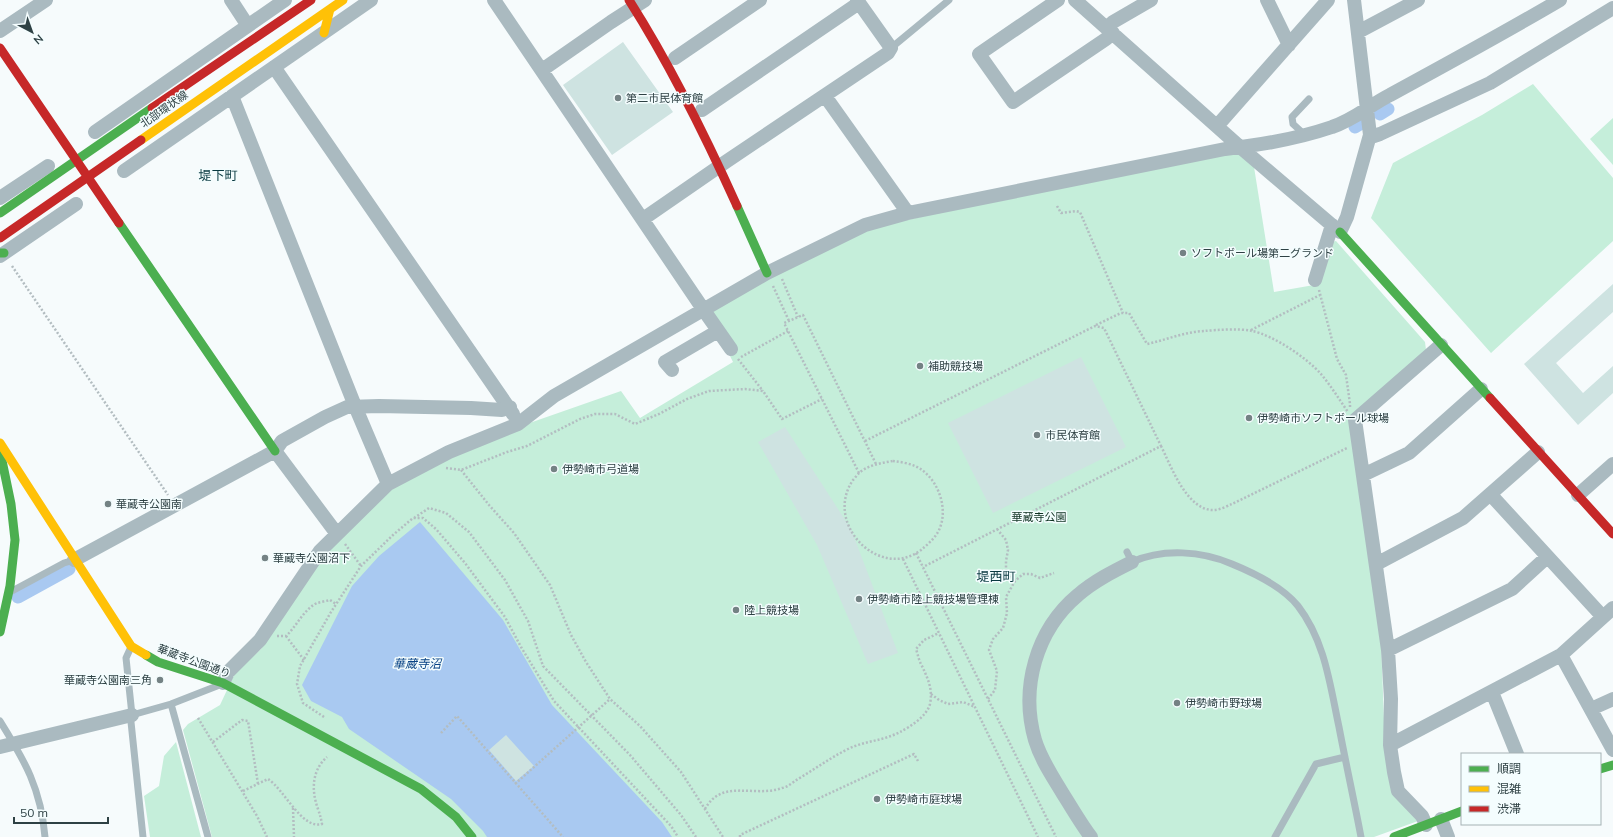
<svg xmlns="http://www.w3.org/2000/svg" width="1613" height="837" font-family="Mulish,'Noto Sans JP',sans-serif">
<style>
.green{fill:#c5eeda}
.water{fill:#a9c9f1}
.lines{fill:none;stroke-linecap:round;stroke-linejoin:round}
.canal{stroke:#a9c9f1;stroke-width:13}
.building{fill:#cee3e1}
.path{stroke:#b3bdc1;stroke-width:2.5;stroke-dasharray:2 2;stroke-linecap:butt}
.lane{stroke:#aabac0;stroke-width:7}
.street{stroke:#aabac0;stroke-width:14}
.fast{stroke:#4caf50;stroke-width:9}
.slow{stroke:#ffc107;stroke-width:9}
.jam{stroke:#c62828;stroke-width:9}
.poi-dot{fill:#748284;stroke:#f4fdfe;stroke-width:1.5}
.labels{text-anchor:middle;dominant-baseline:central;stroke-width:3;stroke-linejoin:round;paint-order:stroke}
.poi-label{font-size:11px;fill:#2e4144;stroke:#f4fdfe;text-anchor:start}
.street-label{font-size:11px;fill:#2e4144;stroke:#f4fdfe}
.park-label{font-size:11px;fill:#0f3222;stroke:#f4fdfe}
.water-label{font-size:12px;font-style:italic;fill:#084385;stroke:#f4fdfe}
.quarter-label{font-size:13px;fill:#093940;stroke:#f4fdfe}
</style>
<rect width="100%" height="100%" fill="#f6fbfc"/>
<path class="green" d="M1533,84L1613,178V241L1491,353L1371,218L1393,163L1482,115Z
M1613,118V165L1590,139Z
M1235,150L1254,167L1274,292L1314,285L1332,242L1336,241L1425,342L1426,350L1349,419L1380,617L1384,719L1392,792L1418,821L1374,837H212L183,730L188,724L220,705L235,673L261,649L318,561L397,482L521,426L621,391L640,418L733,362L708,312L790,267L873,227Z
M176,742L201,837H150L144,796L159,786L164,756Z"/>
<path class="water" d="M420,522L503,620L552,705L662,822L672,837H487L483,831L451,799L349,729L342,717L311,701L302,685L352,586L379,556Z"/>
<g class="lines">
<path class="canal" d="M1380,114L1388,109
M1355,127L1360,124
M18,597L69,569"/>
</g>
<path class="building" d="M623,42L673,112L612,155L563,85Z
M1613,284V312L1556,363L1583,393L1613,366V393L1578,425L1524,364Z
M1081,357L1126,447L993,513L948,423Z
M785,427L851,529L898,653L868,664L817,545L758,442Z
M506,735L534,766L516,781L489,750Z"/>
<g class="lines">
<path class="path" d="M1057,206L1061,213L1076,211L1080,212L1123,313
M12,266L168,495
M782,279L798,317
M773,286L789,321
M1319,290L1337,359L1346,375L1350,404V408
M1096,325L1121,313H1129L1147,344C1166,340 1184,332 1204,331C1217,330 1239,328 1252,331C1273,335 1307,358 1321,374C1331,386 1339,399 1348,412
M1251,330L1320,295
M741,357L788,331
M738,359L763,391
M865,441L1095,326L1104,328L1161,446L923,567
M1161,446C1171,466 1187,511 1214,510C1220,510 1227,506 1232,504L1347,448
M893,461C902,462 914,464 922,470C940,483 949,512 938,532C934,539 927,545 921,550C880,581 823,524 853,480C855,478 857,475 859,473C868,465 881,463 893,461Z
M446,468L461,470L507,452L527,446L580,419L595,414H615L635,424L659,414L687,399L709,391L745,389L763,391L782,419L822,399
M461,470L489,505L514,533L550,585L571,635L586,662L610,699L640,726L681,772L723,837
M859,473L784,323L803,315L876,464
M414,518L429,508L446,513L469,532L505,580L528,621L543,666L630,755L681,815L696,837
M997,529L1006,540L1008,550L1006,561V570L1015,581
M345,544L361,566
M916,553L1056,837
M903,559L1038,837
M277,636H286C297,626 303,610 317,603C321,602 326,601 330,600L336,604
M286,636L304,660
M931,694L939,700L948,704L963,702L975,707
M988,699L995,690L997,671L989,650L993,639L1003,628L1007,613L1006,597L1015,581L1023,574H1031L1040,578L1054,573
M324,717L303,703L297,684L300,666L331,612L361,566L393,535L413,518H423L436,529L465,563L505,617L521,647L554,701L671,826L678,837
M198,718L257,816L267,837
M441,733L457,716L563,837
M213,742L242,720L248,721L258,784
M515,784L610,699
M243,791L268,779C284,789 302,830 322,824C321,818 320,815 318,809C311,790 312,770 327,757
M293,808L294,837
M705,809C722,778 754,798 782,788C788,787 793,782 798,779C815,769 830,758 848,749C864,741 883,741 900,732C910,727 927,716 930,704C933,689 928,679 922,666C919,661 918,655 916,649L924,640L939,633
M740,837V835L914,754L918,761"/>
<path class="lane" d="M891,48L949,0
M1305,135L1293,124L1292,117L1309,99
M1127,552L1132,562C1163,548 1202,551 1232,564C1254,573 1283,587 1298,606C1325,641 1330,685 1339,727C1346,764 1354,800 1361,837
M12,591L64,563L74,560
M131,647L126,658L132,715L131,722L143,837
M171,704L208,837
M132,715L171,704L217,686
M0,721C25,761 41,789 45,837
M1275,837L1316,764L1345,757"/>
<path class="street" d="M231,0L248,26
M494,0L703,309L731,349
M1058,0L979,54L1013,102L1106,39L1113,33
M1075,0L1240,147L1340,232L1347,217L1370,135L1354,0
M1267,0L1289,45
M1107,28L1113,22L1151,0
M0,31L46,0
M1358,32L1418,0
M675,58L760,0
M274,67L513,414
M542,70L611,22L645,0
M232,96L355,406L388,484
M825,96L908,213
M702,110L859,3
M1217,126L1328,0
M95,132L285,0
M1370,135L1374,136L1380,134L1490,83L1613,8
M124,171L371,0
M0,198L48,166
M643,219L727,161L888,53L891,48L857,0
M0,256L76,204
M1315,280L1332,225
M672,370L665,362L718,331
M275,451L337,534
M1363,475L1409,453L1481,389
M1491,495L1603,617
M1578,495L1613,464
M74,560L275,451L282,441L325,417L347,407L379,406L471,408L502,410L510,407
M1376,562H1380L1463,518L1538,452
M1388,650L1512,589L1547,557
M1561,655L1613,750
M223,683L228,672L260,640L320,551L388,484L449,452L518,424L554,396L767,273L865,225L908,213L1225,149C1261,145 1297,139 1332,127C1354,120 1370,105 1390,95C1447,64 1504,33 1560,0
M1492,692L1517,754
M1591,709L1613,699
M1390,745L1561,655L1613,608
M0,747L132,715
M1441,819L1448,837
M1426,825L1422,816L1398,791L1394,772L1390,745L1391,699L1388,650L1355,420L1441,345
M1091,837C1081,824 1072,808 1063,794C1053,777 1041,760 1035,740C1020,688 1036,630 1078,595C1094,581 1114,571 1132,562"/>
<path class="fast" d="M737,206L767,273
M0,213L152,108
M119,223L275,451
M1340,232L1490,398
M0,253H4
M0,451L11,504L15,540L10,586L0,632
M146,655L158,662L223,683L421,789L456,817L472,837
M1600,769L1613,765
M1394,837L1462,811"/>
<path class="slow" d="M324,33L330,9
M141,140L343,0
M0,443L131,646L146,655"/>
<path class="jam" d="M629,0C671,66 705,135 737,206
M0,48L119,223
M152,108L311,0
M0,238L141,140
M1490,398L1613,534"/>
</g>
<g class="poi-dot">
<circle cx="618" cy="98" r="4"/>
<circle cx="1183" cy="253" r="4"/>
<circle cx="920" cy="366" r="4"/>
<circle cx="1249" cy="418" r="4"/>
<circle cx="1037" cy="435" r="4"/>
<circle cx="554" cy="469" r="4"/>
<circle cx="108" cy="504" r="4"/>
<circle cx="265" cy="558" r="4"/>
<circle cx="859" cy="599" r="4"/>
<circle cx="736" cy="610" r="4"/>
<circle cx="160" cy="680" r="4"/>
<circle cx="1177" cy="703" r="4"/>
<circle cx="877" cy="799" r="4"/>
</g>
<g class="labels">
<g class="poi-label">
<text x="626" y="98">第二市民体育館</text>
<text x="1191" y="253">ソフトボール場第二グランド</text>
<text x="928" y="366">補助競技場</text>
<text x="1257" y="418">伊勢崎市ソフトボール球場</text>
<text x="1045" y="435">市民体育館</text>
<text x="562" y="469">伊勢崎市弓道場</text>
<text x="116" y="504">華蔵寺公園南</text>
<text x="273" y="558">華蔵寺公園沼下</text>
<text x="867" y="599">伊勢崎市陸上競技場管理棟</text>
<text x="744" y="610">陸上競技場</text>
<text x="152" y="680" text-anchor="end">華蔵寺公園南三角</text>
<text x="1185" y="703">伊勢崎市野球場</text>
<text x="885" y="799">伊勢崎市庭球場</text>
</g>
<g class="street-label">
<text transform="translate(164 109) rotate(-35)">北部環状線</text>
<text transform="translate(194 661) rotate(20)">華蔵寺公園通り</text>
</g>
<g class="park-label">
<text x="1039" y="517">華蔵寺公園</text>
</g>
<g class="water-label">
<text x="417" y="663">華蔵寺沼</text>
</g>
<g class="quarter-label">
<text x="218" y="175">堤下町</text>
<text x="996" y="576">堤西町</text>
</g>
</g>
<rect x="1461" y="753" width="140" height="72" fill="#f4fdfe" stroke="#a5b2b4"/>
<rect x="1469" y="766" width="20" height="6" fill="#4caf50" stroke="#a5b2b4"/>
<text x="1497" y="773" font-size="12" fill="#2e4144">順調</text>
<rect x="1469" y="786" width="20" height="6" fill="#ffc107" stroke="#a5b2b4"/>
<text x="1497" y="793" font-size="12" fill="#2e4144">混雑</text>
<rect x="1469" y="806" width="20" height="6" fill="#c62828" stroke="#a5b2b4"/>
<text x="1497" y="813" font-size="12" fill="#2e4144">渋滞</text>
<g transform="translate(32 32) rotate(139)" stroke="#f4fdfe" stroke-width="3" paint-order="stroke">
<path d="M0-3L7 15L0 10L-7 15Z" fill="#2e4144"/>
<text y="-6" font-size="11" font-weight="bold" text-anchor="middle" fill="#2e4144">N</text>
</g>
<path d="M14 817v6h94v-6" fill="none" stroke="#2e4144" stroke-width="2"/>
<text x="20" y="817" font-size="12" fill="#2e4144" stroke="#f4fdfe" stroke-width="3" paint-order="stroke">50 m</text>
</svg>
